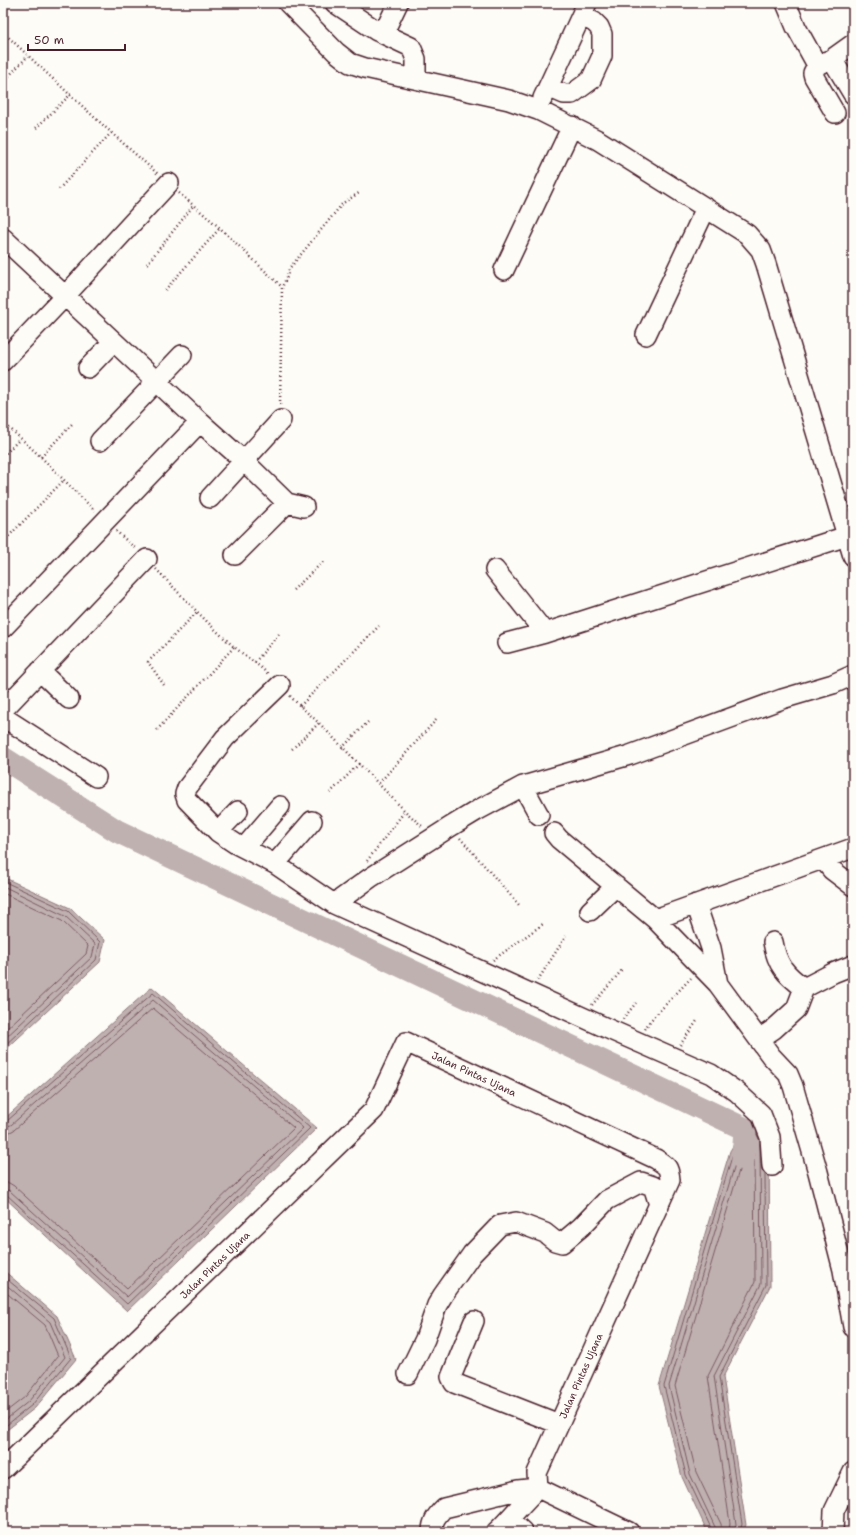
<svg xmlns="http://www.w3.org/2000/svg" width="856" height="1535" font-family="'Shantell Sans',sans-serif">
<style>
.water{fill:#c0b1b1;stroke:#91777b}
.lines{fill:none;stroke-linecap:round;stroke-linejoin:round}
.shore{stroke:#795961;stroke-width:1}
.river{stroke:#c0b1b1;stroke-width:23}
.minor-casing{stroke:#4a1f2b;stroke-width:22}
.path{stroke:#4a1f2b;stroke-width:2.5;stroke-dasharray:1 3;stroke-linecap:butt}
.minor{stroke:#fdfcf7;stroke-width:19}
.labels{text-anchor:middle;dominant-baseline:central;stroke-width:3.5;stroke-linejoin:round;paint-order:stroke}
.street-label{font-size:10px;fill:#4a1f2b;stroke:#fdfcf7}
</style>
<rect width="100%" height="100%" fill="#fdfcf7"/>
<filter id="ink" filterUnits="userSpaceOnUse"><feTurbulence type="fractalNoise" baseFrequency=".025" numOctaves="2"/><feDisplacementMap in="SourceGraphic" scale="8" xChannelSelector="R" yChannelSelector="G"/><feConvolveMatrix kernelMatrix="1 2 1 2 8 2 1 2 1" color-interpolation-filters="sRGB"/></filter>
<g filter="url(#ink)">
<path class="water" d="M3,877L70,908L105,940L100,962L3,1052Z
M152,987L317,1128L127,1311L3,1196V1120Z
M754,1110L769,1139L770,1286L723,1377L746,1525L743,1532H706L707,1531L682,1477L659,1386L730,1151Z
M3,1270L57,1316L76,1359L35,1408L3,1433Z"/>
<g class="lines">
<path class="shore" d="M3,881L68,911L100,942L96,960L3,1047
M3,886L65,916L95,944L92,957L3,1040
M3,893L62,921L88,946L86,954L3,1032
M3,1122L7,1121L153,993L310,1128L127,1304L7,1195L3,1194
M3,1127L11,1125L153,1000L303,1128L127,1297L10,1191L3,1189
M3,1133H8L14,1130L153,1008L294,1128L127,1289L14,1186L9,1183H3
M3,1276L54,1318L71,1358L32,1405L3,1428
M3,1282L50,1322L65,1357L29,1401L3,1422
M3,1290L45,1325L58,1356L25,1397L3,1414
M711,1532V1528L686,1475L664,1386L733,1153L752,1121
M716,1532L715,1527L690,1474L669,1386L738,1154L752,1131H755L760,1141
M722,1532L721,1524L696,1472L675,1386L743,1157L752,1144L754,1146L755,1282L708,1376L730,1523L729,1532
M735,1532L736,1524L714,1376L761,1284L760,1143
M740,1532L742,1524L719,1377L766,1285L765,1174"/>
<path class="river" d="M3,758L117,831L745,1129L743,1159"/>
<g class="minor-casing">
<path id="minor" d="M288,3L336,52L350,63L365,68L509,100L538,110L598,140L747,234L761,250L766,264L853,556
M335,3L377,31L387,26L398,3
M786,3L796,27L817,65L832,59L853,94
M377,31L411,47L416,59V79
M832,59L853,44
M817,65L813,73L814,77L835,113
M548,87L564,94H572L591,80L602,56V34L599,27L594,22L581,16
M543,98L587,3
M3,238L200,422L244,461L287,503L304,507
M504,270L572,126
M646,335L706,208
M3,361L65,296L169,183
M88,368L113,342
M100,441L182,355
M210,498L281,420
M235,555L287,503
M495,570L545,633
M3,628L200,422
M507,643L545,633L847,536
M40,671L69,699
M280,685L225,738L187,788L185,794L187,800L218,832L236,844L275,864L334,904L370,878L450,827L478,810L523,786L630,755L782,699L833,684L853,675
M3,710L147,559
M3,717L96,777
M523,786L539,815
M218,832L238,811
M554,833L559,839L655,919L718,984L771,1056L788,1074L793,1086L818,1172L843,1270L853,1327
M244,848L280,806
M823,859L832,870L853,886
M275,864L312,821
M334,904L613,1031L711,1074L737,1092L761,1114L770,1137L772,1166
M696,904L711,948L718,984
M590,911L616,886
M655,919L853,848
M773,942C777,965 785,974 804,988
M759,1039L774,1029L796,1009L804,988L833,973L853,965
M474,1321L451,1377L454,1383L559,1424
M408,1374L425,1339L437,1305L443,1295L472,1254L500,1225L516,1222L545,1233L555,1241L562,1243L581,1227L607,1200L641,1182L653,1186L659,1205
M3,1469L374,1110L406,1042L656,1159C667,1166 669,1167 670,1180L537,1473L538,1488L629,1532
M510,1520L523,1532
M432,1532C432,1521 437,1515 444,1508L518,1490L538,1488
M496,1532C511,1518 523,1502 538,1488
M833,1532L834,1511L853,1472"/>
</g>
<path class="path" d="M3,32C54,80 105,128 158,174
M3,82L28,56
M36,128L71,94
M59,189L111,133
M179,193L220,228L282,287
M147,264L193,206
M165,290L220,228
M280,405L282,287L287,277L289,269L343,203L359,193
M3,422L41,457L95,511
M3,456L20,439
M41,457L72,424
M116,531L136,549
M3,542L64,480
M156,569C181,595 206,622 233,646C245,656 258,664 269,675
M293,590L325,560
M255,662L279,634
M164,685L148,662L197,612
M290,696L300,706L319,723L405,811L423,827
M300,706L379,626
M157,730L234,647
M342,748L368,722
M292,749L319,723
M379,783L437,719
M330,793L359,764
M460,838L519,905
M367,861L405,811
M493,960L543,924
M538,980L566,936
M592,1005L623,969
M623,1019L636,1003
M645,1029L650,1021L691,978
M680,1045L697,1021"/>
<use href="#minor" class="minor"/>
</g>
</g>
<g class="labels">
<g class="street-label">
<text transform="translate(474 1074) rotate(25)">Jalan Pintas Ujana</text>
<text transform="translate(215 1265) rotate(-44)">Jalan Pintas Ujana</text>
<text transform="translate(581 1376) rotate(-66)">Jalan Pintas Ujana</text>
</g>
</g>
<rect width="856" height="1535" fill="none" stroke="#fdfcf7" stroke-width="16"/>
<rect x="8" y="8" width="840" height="1519" fill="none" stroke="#4a1f2b" stroke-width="1.5" filter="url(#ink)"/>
<path d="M28 44v6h97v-6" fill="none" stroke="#4a1f2b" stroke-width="2"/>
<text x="34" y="44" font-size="12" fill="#4a1f2b" stroke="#fdfcf7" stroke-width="3" paint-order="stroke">50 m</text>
</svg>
